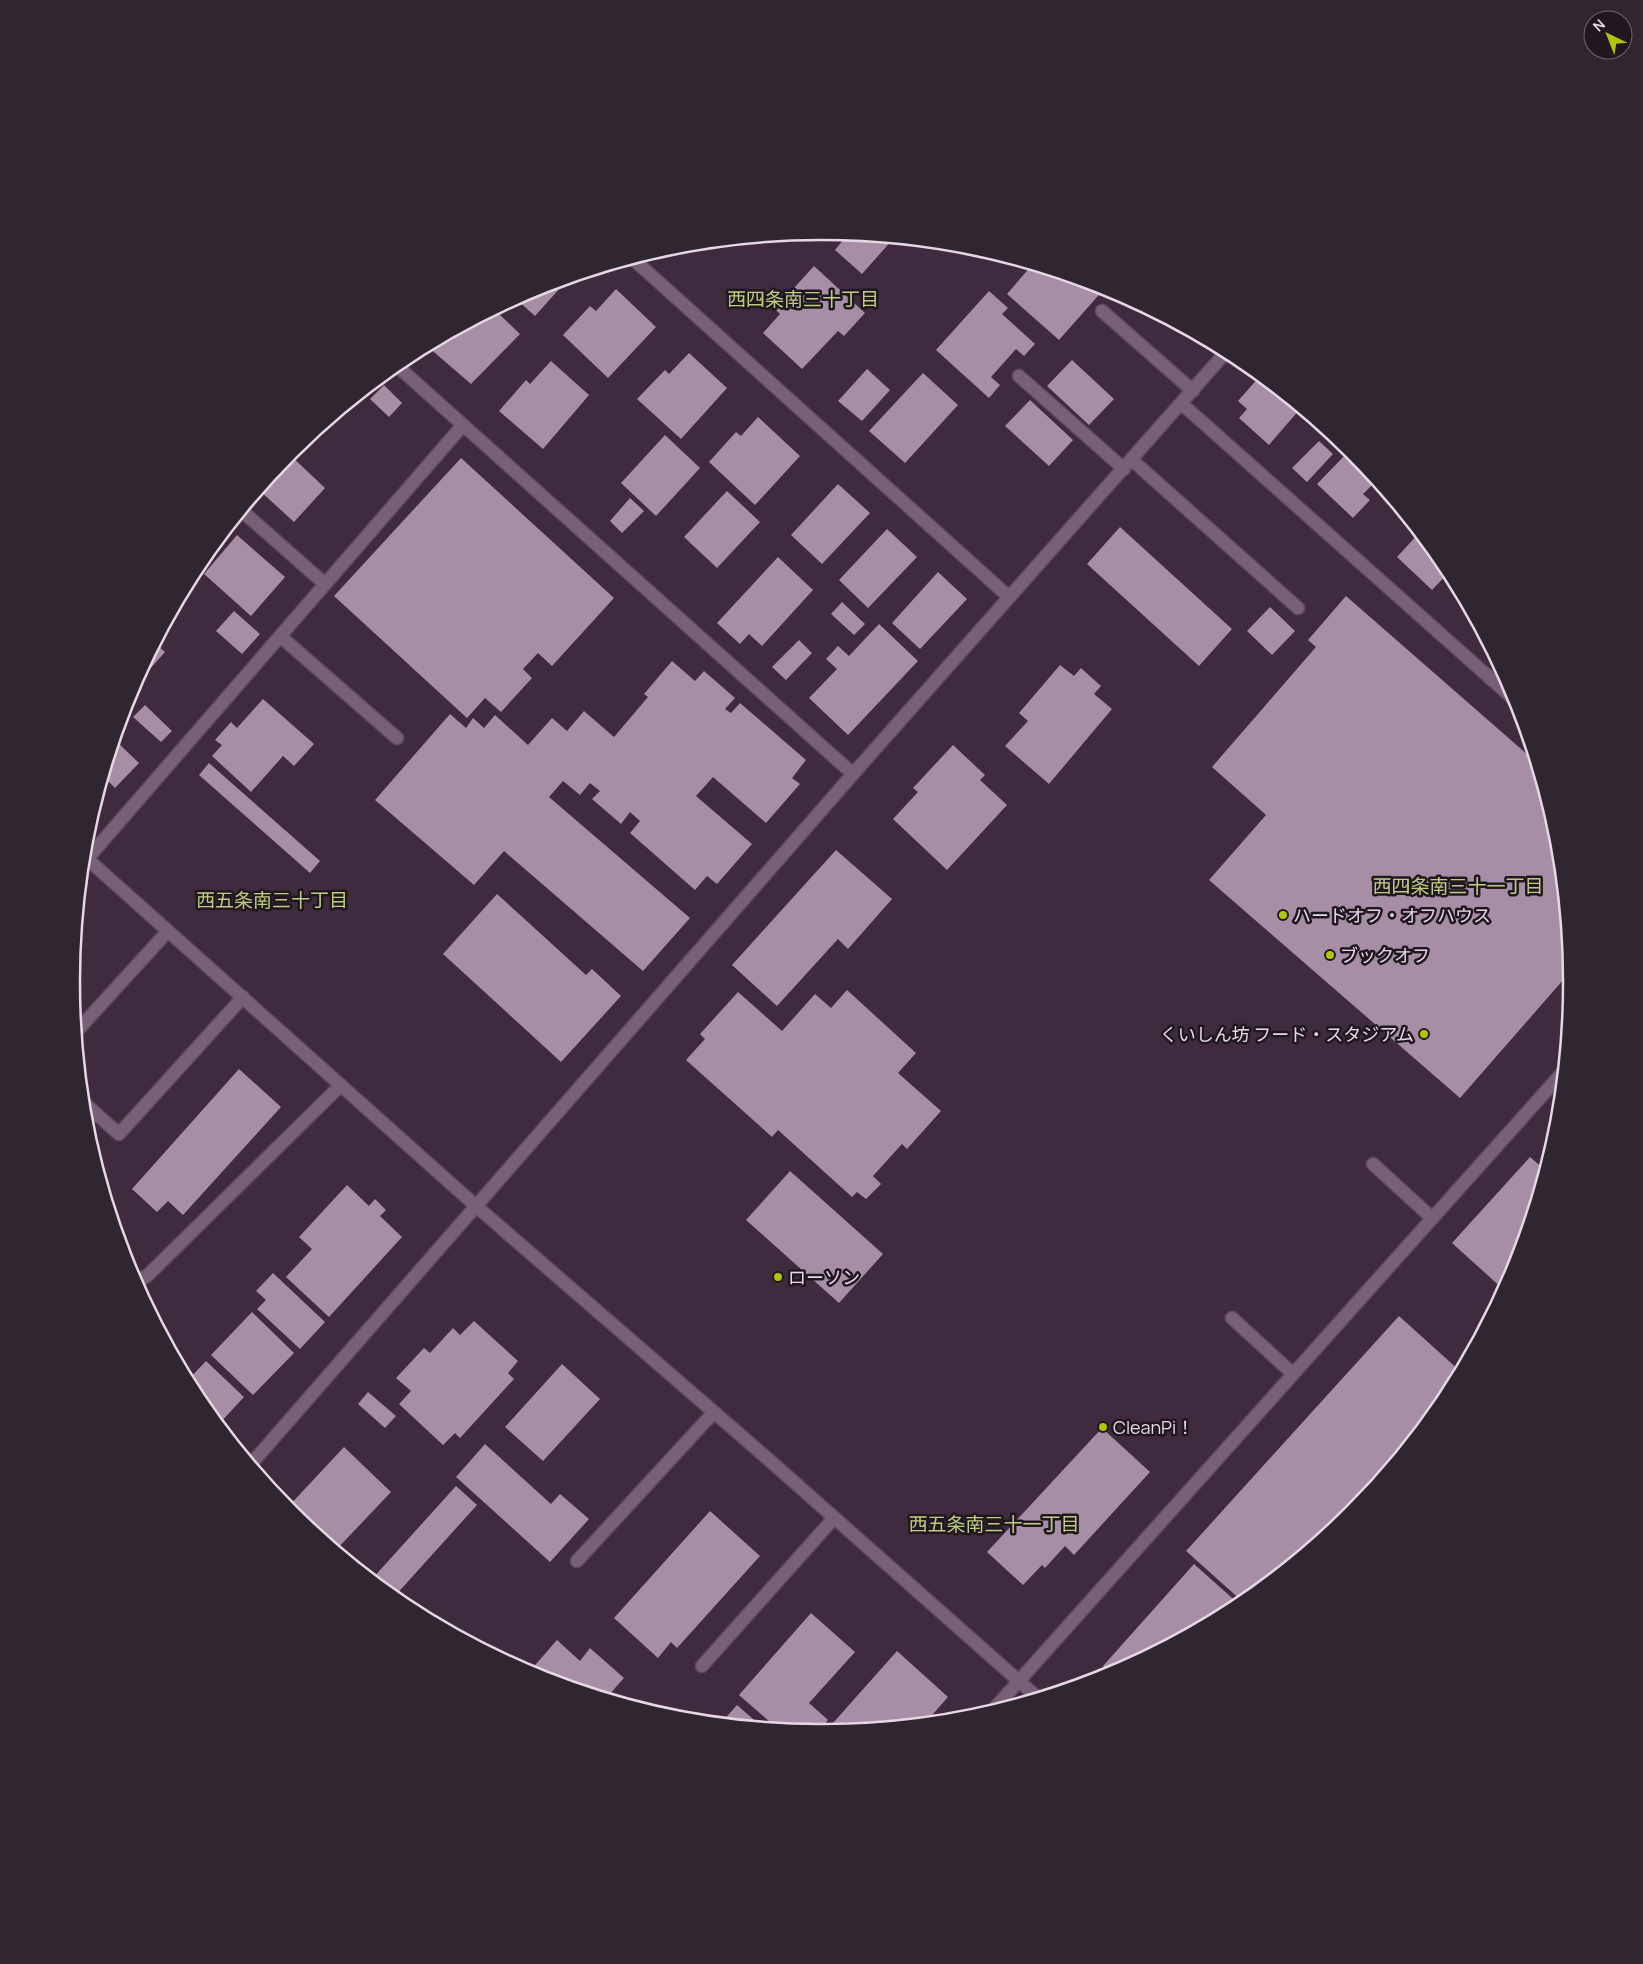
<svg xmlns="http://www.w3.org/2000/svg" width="1643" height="1964" font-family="Manrope,'Noto Sans JP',sans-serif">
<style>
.building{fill:#a68ea5}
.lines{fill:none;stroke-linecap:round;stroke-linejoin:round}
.minor-casing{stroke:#5b4a5a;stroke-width:15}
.minor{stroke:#786176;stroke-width:12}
.poi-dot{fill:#aec60a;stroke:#201720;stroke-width:2}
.labels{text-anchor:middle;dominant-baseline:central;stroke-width:5;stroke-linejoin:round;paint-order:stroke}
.poi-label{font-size:18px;fill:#e5d8e4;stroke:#201720;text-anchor:start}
.neighbourhood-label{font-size:19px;fill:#bdcc80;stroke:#201720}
.rim{fill:none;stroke:#e5d8e4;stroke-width:2.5}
</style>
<rect width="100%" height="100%" fill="#3f2b3e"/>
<path class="building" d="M848,234L893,239L862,274L835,250Z
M1032,265L1105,288L1059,340L1007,294Z
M814,266L865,313L844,336L838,331L802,369L763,333L780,314L775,309Z
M569,278L535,316L516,299L535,289Z
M616,289L656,327L608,378L563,335L590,306L596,311Z
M989,291L1008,308L1002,314L1035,344L1024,356L1016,349L991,377L1000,385L989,398L936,350Z
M495,310L520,334L471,384L427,346Z
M689,353L727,388L681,439L637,399L665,370L669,374Z
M1072,360L1114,399L1089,425L1047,386Z
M551,361L589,395L543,449L499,411L526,380L530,384Z
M867,369L890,390L862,421L838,401Z
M923,373L958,405L905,463L869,431Z
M1260,376L1300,409L1269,445L1239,418L1247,409L1238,401Z
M384,385L402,403L389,417L370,399Z
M1030,400L1073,440L1049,466L1005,426Z
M758,417L800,456L755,505L709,462L736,432L741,436Z
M665,435L700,468L656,516L621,483Z
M1319,441L1333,454L1307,482L1292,468Z
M1350,450L1376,481L1363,494L1370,500L1353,518L1317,484Z
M289,454L325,488L294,522L259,490Z
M461,458L614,598L552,666L538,653L523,669L532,678L501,712L485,698L467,718L334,596Z
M838,484L870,513L822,564L791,535Z
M727,491L760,522L717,568L684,537Z
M630,498L644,511L622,533L610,521Z
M1120,527L1232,629L1199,666L1087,564Z
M887,529L917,557L868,608L839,580Z
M1419,533L1449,572L1432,590L1397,557Z
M237,535L285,577L251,616L204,574Z
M778,557L813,590L762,646L749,634L740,644L717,623Z
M938,572L967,599L920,649L892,623Z
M193,574L198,579L181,599L180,598Z
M1346,596L1535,761L1557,836L1571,971L1460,1098L1209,880L1266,815L1212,767L1316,647L1308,640Z
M842,602L865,624L854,635L831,614Z
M1270,607L1295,631L1272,655L1247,631Z
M234,611L260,634L242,654L216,631Z
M879,624L918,661L848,735L809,698L837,669L826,659L838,646L849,656Z
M799,640L812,653L786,680L772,667Z
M156,644L165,652L133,688H132Z
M672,661L695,681L704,671L735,698L725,709L731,713L740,703L806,760L792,778L800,784L766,823L713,777L696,796L752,844L717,884L707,876L695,890L630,833L640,821L630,812L621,824L592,799L600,791L590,783L580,795L563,781L549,797L690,918L643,971L504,851L474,885L375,800L450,714L466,728L473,718L484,728L495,715L528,745L552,718L567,731L584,711L614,737L648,697L644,694Z
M1060,665L1074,676L1081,668L1101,686L1094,694L1112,709L1049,784L1005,746L1028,721L1019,713Z
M263,699L314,744L294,766L283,756L251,792L212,756L222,745L215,740L231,722L237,728Z
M145,705L172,731L161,742L133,717Z
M116,741L139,763L115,788L104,777Z
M953,745L985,775L980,780L1007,805L947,870L893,819L918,792L913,788Z
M209,763L320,861L310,873L199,775Z
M836,850L892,899L848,949L838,939L777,1006L732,965Z
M497,894L586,975L592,969L621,996L561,1062L443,954Z
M74,964L76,980L72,986L71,982Z
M847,990L916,1053L898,1073L941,1111L907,1149L902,1144L873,1176L881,1184L866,1199L857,1192L852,1197L778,1130L772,1137L686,1060L705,1039L700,1034L738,992L782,1031L815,994L831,1008Z
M239,1069L281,1107L183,1215L168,1201L157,1212L132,1189Z
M1530,1157L1545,1170L1515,1269L1504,1290L1452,1243Z
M790,1171L883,1254L839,1303L746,1220Z
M347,1185L369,1206L375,1199L386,1210L380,1216L402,1237L329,1317L286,1277L312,1249L299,1237Z
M273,1273L325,1322L300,1349L257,1309L266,1300L256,1291Z
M252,1312L294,1353L253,1395L211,1355Z
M1399,1316L1460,1371L1445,1399L1352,1513L1243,1602L1186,1551Z
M474,1321L518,1361L508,1373L514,1379L460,1438L455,1433L443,1445L399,1404L411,1391L396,1378L424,1348L430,1353L453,1328L460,1335Z
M206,1361L244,1397L219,1424L198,1399L188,1380Z
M562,1364L600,1399L543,1461L505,1427Z
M368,1392L396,1416L385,1428L358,1404Z
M1102,1428L1150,1472L1074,1555L1065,1546L1045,1568L1042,1565L1023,1585L987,1552Z
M485,1444L551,1504L560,1494L589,1519L550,1562L456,1477Z
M344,1447L391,1492L336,1550L287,1508Z
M456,1486L477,1505L394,1597L372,1579Z
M710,1511L760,1556L677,1648L671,1642L658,1658L614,1618Z
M1194,1564L1240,1605L1112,1674L1103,1666Z
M811,1613L855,1652L809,1703L828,1720L818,1732L777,1728L739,1695Z
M557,1640L580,1661L590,1648L624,1678L607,1697L529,1672Z
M897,1651L948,1697L926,1722L825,1732Z
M737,1705L761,1726L722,1722Z"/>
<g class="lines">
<g class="minor-casing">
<path id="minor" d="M633,259L1009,597
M1102,311L1193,391
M396,365L853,774
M1019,376L1124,469
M1182,404L1517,702
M1132,460L1298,608
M242,511L325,584
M280,636L397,738
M84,856L476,1206L768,1459L1037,1697
M87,859L463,425
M76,1032L168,931
M83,1102L119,1134L243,997
M1373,1164L1432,1218
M136,1283L148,1275L341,1085
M1232,1318L1293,1374
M251,1464L853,774L1226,352
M577,1561L714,1412
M702,1666L834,1518
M993,1710L1563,1072"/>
</g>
<use href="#minor" class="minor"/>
</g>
<g class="poi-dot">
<circle cx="1283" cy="915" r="5"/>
<circle cx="1330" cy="955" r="5"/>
<circle cx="1424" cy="1034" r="5"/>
<circle cx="778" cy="1277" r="5"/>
<circle cx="1103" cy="1427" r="5"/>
</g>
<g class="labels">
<g class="poi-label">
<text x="1293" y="915">ハードオフ・オフハウス</text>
<text x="1340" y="955">ブックオフ</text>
<text x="1414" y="1034" text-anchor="end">くいしん坊 フード・スタジアム</text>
<text x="788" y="1277">ローソン</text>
<text x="1113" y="1427">CleanPi！</text>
</g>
<g class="neighbourhood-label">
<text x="803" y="299">西四条南三十丁目</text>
<text x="1458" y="886">西四条南三十一丁目</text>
<text x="272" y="900">西五条南三十丁目</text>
<text x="994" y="1524">西五条南三十一丁目</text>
</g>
</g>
<path d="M0 0H1643V1964H0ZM821 240H822A741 741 0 0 1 1563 981V983A741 741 0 0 1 822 1724H821A741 741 0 0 1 80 983V981A741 741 0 0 1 821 240Z" fill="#302630" fill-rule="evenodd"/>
<path class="rim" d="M821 240H822A741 741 0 0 1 1563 981V983A741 741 0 0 1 822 1724H821A741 741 0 0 1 80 983V981A741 741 0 0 1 821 240Z"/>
<g transform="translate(1608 35) rotate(317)"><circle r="24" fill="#201720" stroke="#6f646e"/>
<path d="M0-4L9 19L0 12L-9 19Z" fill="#aec60a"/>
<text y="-8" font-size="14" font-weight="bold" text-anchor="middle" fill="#e5d8e4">N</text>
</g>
</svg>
